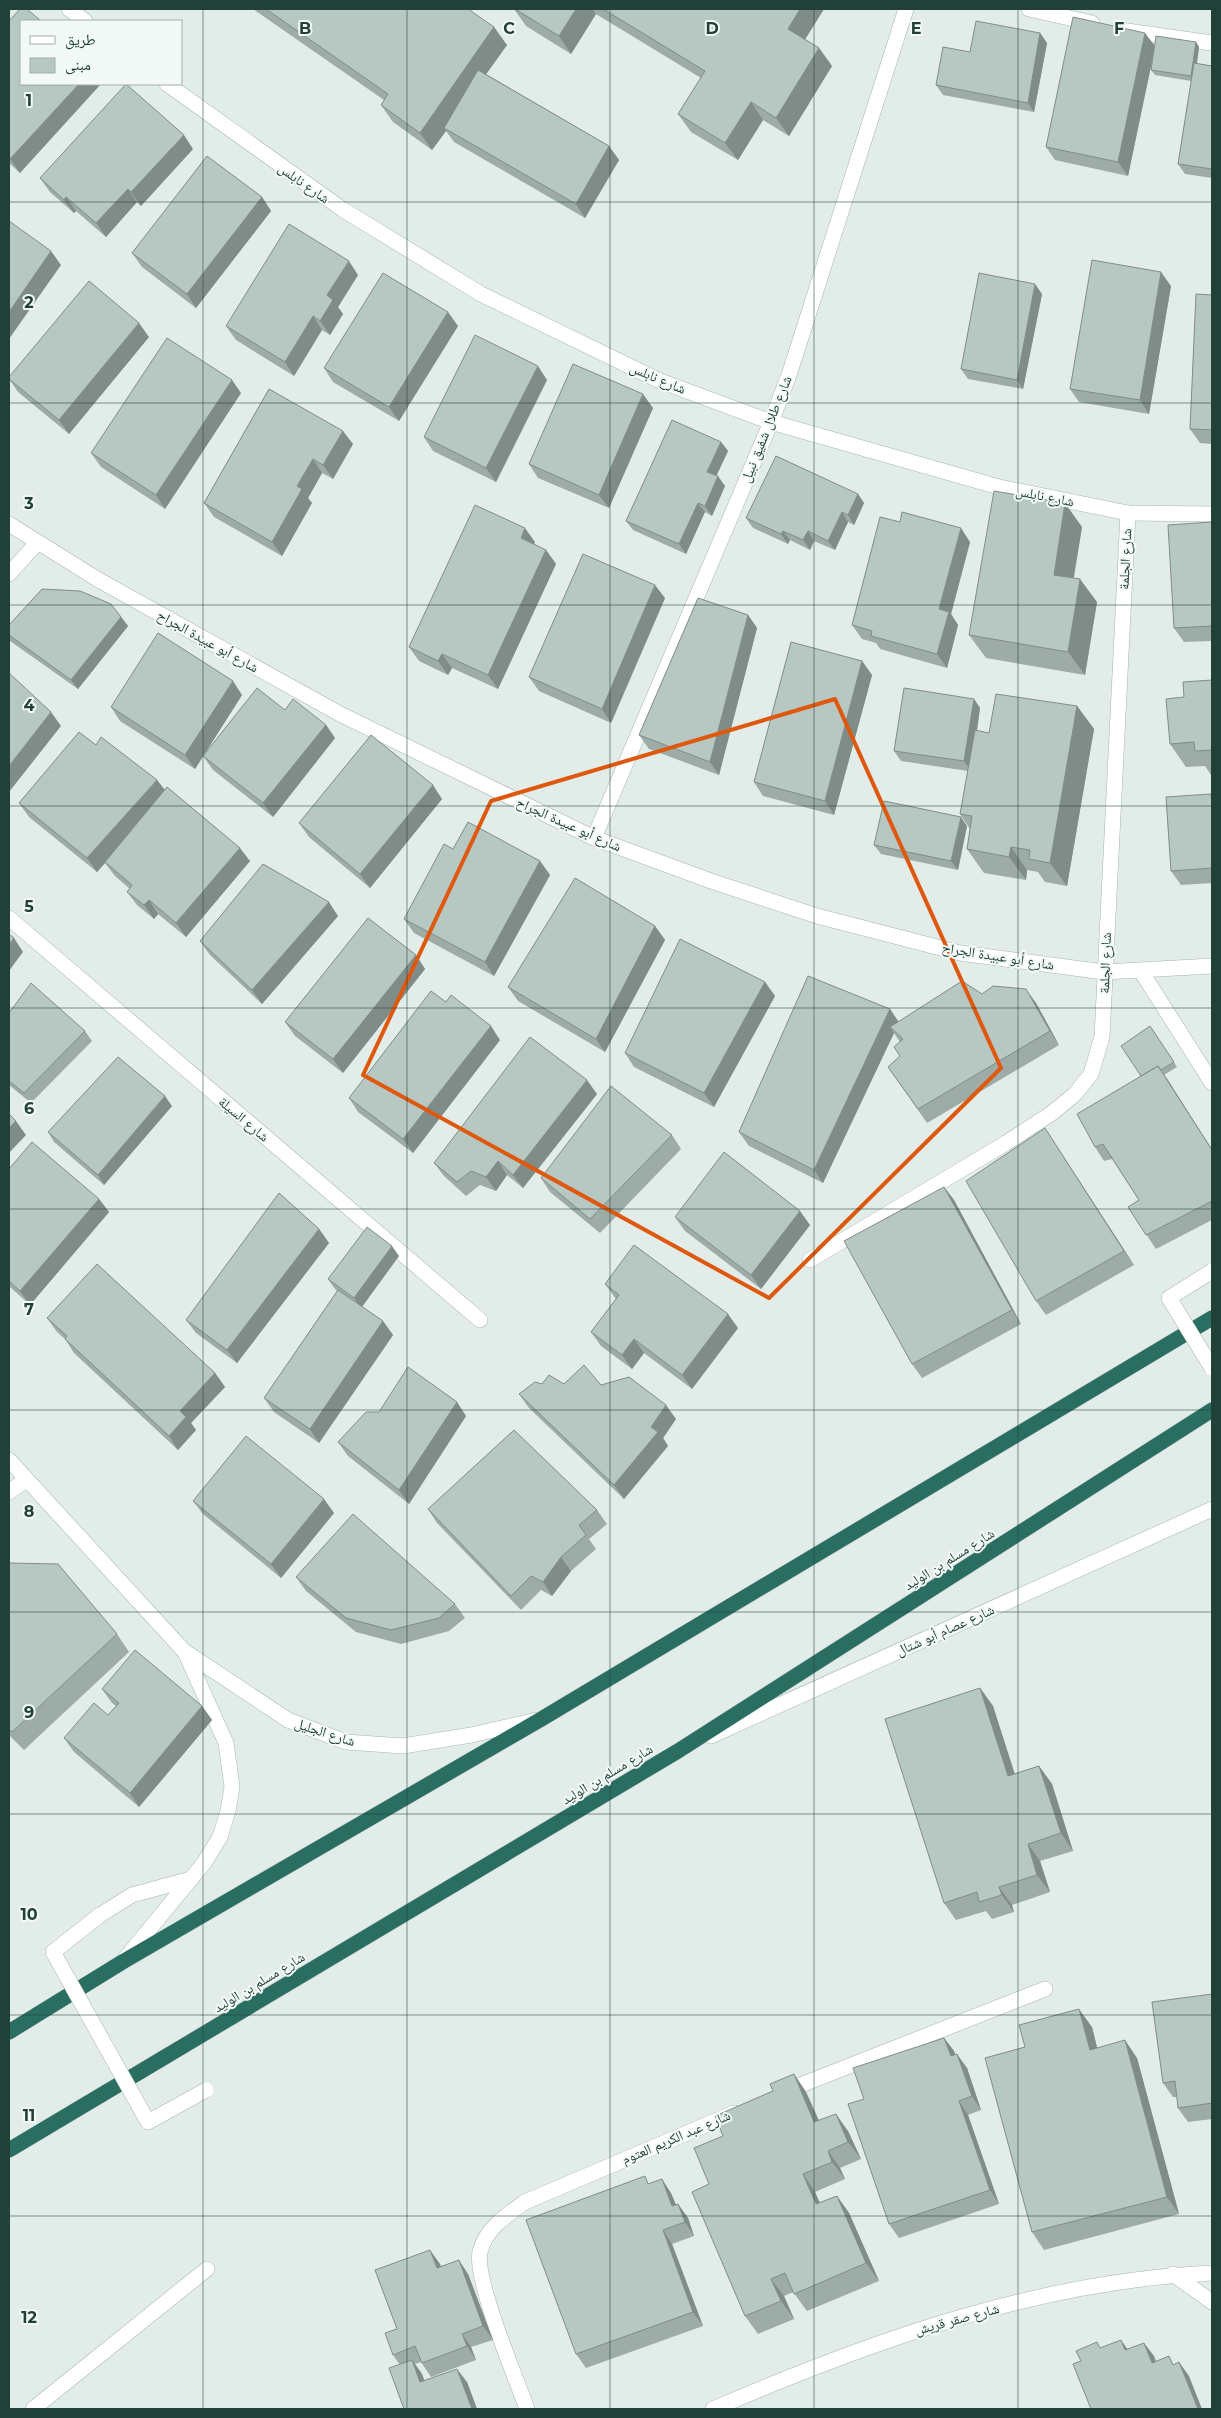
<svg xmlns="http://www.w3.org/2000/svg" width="1221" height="2418" font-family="Montserrat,'Noto Naskh Arabic',sans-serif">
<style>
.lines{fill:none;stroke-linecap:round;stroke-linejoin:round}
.lane-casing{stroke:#a4b6b0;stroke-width:16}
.street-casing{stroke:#a4b6b0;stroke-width:16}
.secondary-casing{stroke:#a0bab1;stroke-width:16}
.highway-casing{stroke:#c1cac7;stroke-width:16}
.lane{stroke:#fff;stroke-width:15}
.street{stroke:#fff;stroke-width:15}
.secondary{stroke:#fff;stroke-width:15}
.highway{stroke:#2a6e62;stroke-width:15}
.street-bridge-casing{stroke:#a4b6b0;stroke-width:16;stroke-linecap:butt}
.street-bridge{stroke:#fff;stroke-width:15}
.wall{fill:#9daca7}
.shaded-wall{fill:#808c88}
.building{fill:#b7c8c2;stroke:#808c88}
.marked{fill:none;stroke:#de580e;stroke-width:4;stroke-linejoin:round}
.grid{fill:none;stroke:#214038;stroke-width:1;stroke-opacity:0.55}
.labels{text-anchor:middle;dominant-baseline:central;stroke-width:4;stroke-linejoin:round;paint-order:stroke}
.street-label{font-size:14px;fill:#214038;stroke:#f3f9f6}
.grid-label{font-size:16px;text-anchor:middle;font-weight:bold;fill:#214038;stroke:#f3f9f6;stroke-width:4;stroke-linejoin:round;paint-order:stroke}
</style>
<rect width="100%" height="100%" fill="#e2ede9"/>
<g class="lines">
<g class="lane-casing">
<path id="lane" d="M594,838L771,422
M33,2409L207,2269"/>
</g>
<g class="street-casing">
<path id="street" d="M1029,9L1092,23
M1127,31L1212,43
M771,422L789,375L906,9
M9,524L97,579L340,714L594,838L711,881L817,916L960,953L1104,972L1212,966
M9,574L37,543
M9,918L480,1320
M1141,971L1212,1083
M810,1260L1006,1143L1052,1113L1075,1094L1091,1074L1102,1037L1128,513
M9,1492L26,1480
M100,1915L132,1895L191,1879
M783,2092L1045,1989
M527,2409C516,2378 474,2279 480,2252C485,2229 508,2214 525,2202L734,2113
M713,2409C871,2341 1038,2281 1212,2273"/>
</g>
<g class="secondary-casing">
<path id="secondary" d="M69,9L85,21
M167,84L342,209L481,294L660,381L771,422L999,487L1128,513L1212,514
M9,1460L184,1651L288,1720L346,1742L403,1746L471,1735L537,1720
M711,1736L1212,1509
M124,1960L204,1863L220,1837L228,1811L232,1787L226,1743L185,1652
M1173,2274L1212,2302"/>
</g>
<g class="highway-casing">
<path id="highway" d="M9,2032L124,1961L543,1718L1212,1318
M9,2150L678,1751L1212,1410"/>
</g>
<use href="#lane" class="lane"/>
<use href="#street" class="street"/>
<use href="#secondary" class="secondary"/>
<use href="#highway" class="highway"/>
<g class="street-bridge-casing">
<path id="street-bridge" d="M1212,1271L1169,1298L1212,1368
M100,1915L53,1952L148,2122L206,2090"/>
</g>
<use href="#street-bridge" class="street-bridge"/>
</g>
<path class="wall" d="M253,9H468L507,45L486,74L609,146L619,160L585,218L454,142L446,131L432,150L393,122L381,105L384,100Z
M514,9H824L805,39L819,48L832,66L789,136L763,120L738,160L691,132L678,114L701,78L596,14L571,54L526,26Z
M9,21L20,173L9,163Z
M1040,33L1047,43L1034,112L943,95L936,85L970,52Z
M1196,42L1199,47L1197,64L1212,66V178L1185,174L1178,164L1191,81L1155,75L1151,70L1155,48L1128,176L1055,160L1046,147L1155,46Z
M193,149L141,206L137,202L106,237L76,211L74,213L50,192L40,178Z
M262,197L271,211L196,308L142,267L132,253Z
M358,275L338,307L343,314L330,335L322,330L294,376L236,340L226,326Z
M1171,286L1149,414L1079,402L1070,389Z
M1042,294L1023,389L968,379L961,369Z
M1212,295V444L1200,443L1190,429Z
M458,326L399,421L333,382L324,368Z
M149,337L69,434L18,392L9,379Z
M547,380L496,482L433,451L424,437Z
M269,389L353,444L333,479L322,473L308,498L312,503L282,556L214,517L204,503Z
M241,393L165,509L101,467L91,453Z
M653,408L609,508L538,478L529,464Z
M721,442L728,451L716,476L725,486L712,516L705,512L686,554L633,530L626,521Z
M858,494L864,503L854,525L848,522L835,550L814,541L810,550L790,540L788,544L753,528L746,518Z
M1212,522V641L1184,642L1174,628Z
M1082,527L1074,578L1097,602L1085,675L986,658L969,635Z
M535,542L534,544L546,550L556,564L498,689L452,668L448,675L419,661L409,647Z
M970,542L951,614L958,625L947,668L880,649L876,643L862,639L852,625Z
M665,598L611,723L539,691L529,677Z
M748,615L757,628L719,775L649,749L639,735Z
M121,617L128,626L78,689L10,641L9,639V625Z
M862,661L872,675L834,815L763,796L754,782Z
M1212,680V775H1211L1205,766L1186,767L1170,744L1184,697Z
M242,695L195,769L120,721L111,707Z
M974,699L980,708L977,731L989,733L1077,706L1094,729L1067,886L1045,882L1038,872L1027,870L1026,880L984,873L967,849L970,829L960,814L968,771L901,761L894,751Z
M285,710L326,725L335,738L273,817L213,770L203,756Z
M157,780L165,790L250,861L186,937L158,914L154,919L137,905L127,892L130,889L115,876L105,863L97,872L29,817L19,803Z
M1211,794L1212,796V883L1181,885L1171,871Z
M442,799L370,888L309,837L299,823Z
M967,826L958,870L881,854L874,845Z
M453,849L540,861L550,875L494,976L414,933L404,919Z
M338,916L262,1004L210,955L200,941Z
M655,926L665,940L605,1052L518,1001L508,987Z
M416,955L425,969L343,1073L295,1036L285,1022Z
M765,982L775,996L714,1107L634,1067L625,1053Z
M982,994L1036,1003L1059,1045L927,1123L888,1067L900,1056V1042L894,1033L823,1183L749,1146L739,1132L890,1009L899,1022Z
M446,1002L500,1040L413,1153L358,1112L349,1098Z
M9,1013L85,1031L92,1041L31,1103L9,1085Z
M1150,1026L1177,1067L1164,1075L1212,1149V1220L1156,1249L1128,1207L1139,1200L1112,1159L1104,1161L1095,1147L1141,1076Z
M597,1094L523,1188L507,1175L496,1191L480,1185L466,1196L444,1176L434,1163Z
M172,1106L104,1185L54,1142L48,1132Z
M1045,1128L1134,1265L1046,1315L1036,1301Z
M672,1135L681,1149L600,1233L550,1192L541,1178Z
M9,1169L99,1199L109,1212L30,1305L9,1286Z
M944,1187L954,1200L1021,1324L922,1378L912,1364Z
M675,1217L810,1225L761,1289L685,1231Z
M319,1229L329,1243L237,1363L196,1333L186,1320Z
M399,1256L362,1307L383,1321L393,1335L319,1443L274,1412L264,1398L337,1291L335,1289L328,1279Z
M605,1284L738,1328L692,1389L644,1353L632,1369L601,1346L591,1332L616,1299Z
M47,1318L215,1373L225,1387L191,1423L196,1430L178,1450L74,1353L65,1339L57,1332Z
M564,1384L601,1385L676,1419L663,1438L668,1446L624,1499L529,1408L519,1394Z
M466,1416L409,1504L348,1456L338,1442Z
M193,1501L334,1513L281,1578L203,1514Z
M428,1509L597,1510L607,1524L589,1539L596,1549L571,1571L552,1596L541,1590L521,1610L437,1523Z
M9,1563L117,1634L129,1652L24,1750L9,1735Z
M296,1577L455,1604L465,1618L449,1631L401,1644L356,1632L306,1591Z
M980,1688L993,1706L1014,1774L1039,1766L1052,1784L1073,1851L1040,1861L1050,1892L1012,1905L1014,1912L992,1919L986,1911L956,1920L944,1903Z
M102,1689L202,1706L212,1720L139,1807L74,1752L64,1738L108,1715L116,1706L112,1703Z
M1212,1994V2119L1188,2122L1178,2108L1177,2097H1173L1163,2083Z
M1092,2027L1097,2048L1137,2058L1179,2214L1044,2250L1032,2232L1025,2047Z
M944,2038L954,2051L955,2055L967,2068L981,2110L968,2115L999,2204L899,2238L889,2224L864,2099Z
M794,2074L806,2092L819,2120L848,2131L861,2159L840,2168L845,2179L815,2192L820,2203L837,2196L849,2213L879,2281L807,2311L793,2292L784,2296L794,2319L758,2334L745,2316L709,2184L723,2136L773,2091Z
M650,2183L671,2193L676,2205L678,2204L688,2218L694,2236L672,2244L703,2326L586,2368L576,2354Z
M440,2264L441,2267L468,2274L493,2340L471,2347L476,2360L431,2377L421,2362L415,2364L422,2374L424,2380L467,2382L477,2409H404L400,2365L393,2355L397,2329Z"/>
<path class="shaded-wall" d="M576,9H592L596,14L571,54L559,36Z
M800,9H824L801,46L788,29Z
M494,27L507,45L447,129L444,128L446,131L432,150L420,133Z
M1040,33L1047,43L1034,112L1028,103Z
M1145,33L1155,46L1128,176L1118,162Z
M1196,42L1199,47L1194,81L1191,76Z
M819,48L832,66L789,136L776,118Z
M79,84H101L20,173L10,159Z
M751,102L763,120L738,160L725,143Z
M184,135L193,149L141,206L131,192Z
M609,146L619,160L585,218L576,204Z
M128,189L137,202L106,237L96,223Z
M66,197L76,211L74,213L64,200Z
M262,197L271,211L196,308L187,294Z
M51,251L61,265L9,339V312Z
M349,261L358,275L338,307L343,314L330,335L320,321L327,295Z
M1161,272L1171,286L1149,414L1140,400Z
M1035,284L1042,294L1023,389L1017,380Z
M448,312L458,326L399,421L389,407Z
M313,316L322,330L294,376L285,362Z
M139,323L149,337L69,434L59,420Z
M538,366L547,380L496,482L486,468Z
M232,380L241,393L165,509L156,495Z
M643,394L653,408L609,508L599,495Z
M343,431L353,444L333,479L323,465Z
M721,442L728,451L714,481L707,472Z
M313,459L322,473L308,498L312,503L282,556L272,542L297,486Z
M718,476L725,486L712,516L705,506Z
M858,494L864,503L854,525L848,515Z
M698,503L705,512L686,554L679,544Z
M1065,503L1082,527L1070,598L1054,575Z
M842,512L848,522L835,550L828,541Z
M525,528L535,542L530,552L521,538Z
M961,528L970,542L951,614L958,625L947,668L937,654L939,609Z
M783,531L790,540L788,544L781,534Z
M808,531L814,541L810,550L803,540Z
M546,550L556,564L498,689L488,675Z
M1080,579L1097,602L1085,675L1068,652Z
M655,585L665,598L611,723L602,709Z
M748,615L757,628L719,775L710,762Z
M121,617L128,626L78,689L71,680Z
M442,654L452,668L448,675L438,661Z
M862,661L872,675L834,815L825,801Z
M233,681L242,695L195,769L185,755Z
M974,699L980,708L971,771L964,761Z
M1077,706L1094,729L1067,886L1050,863Z
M51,712L61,726L9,792V766Z
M326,725L335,738L273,817L263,803Z
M157,780L167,793L97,872L87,858Z
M433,785L442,799L370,888L360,874Z
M961,817L967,826L958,870L951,861Z
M1011,847L1027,870L1026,880L1009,857Z
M240,848L250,861L186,937L176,923Z
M540,861L550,875L494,976L485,962Z
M149,900L158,914L154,919L144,905Z
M329,902L338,916L262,1004L252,990Z
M655,926L665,940L605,1052L596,1039Z
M14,938L23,952L9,971V944Z
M416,955L425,969L343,1073L333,1059Z
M765,982L775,996L714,1107L704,1093Z
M1026,989L1036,1003L1059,1045L1050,1031Z
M890,1009L899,1023L890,1027L894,1033L823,1183L814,1170Z
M491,1026L500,1040L413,1153L403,1139Z
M1158,1066L1168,1080L1212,1150Z
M587,1080L597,1094L523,1188L513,1175Z
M165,1096L172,1106L104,1185L98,1175Z
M16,1121L26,1135L9,1153V1128Z
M1045,1128L1054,1142L1134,1265L1124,1251Z
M498,1161L507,1175L496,1191L486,1177Z
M944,1187L954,1200L1021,1324L1012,1310Z
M99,1199L109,1212L30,1305L20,1291Z
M800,1211L810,1225L761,1289L751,1275Z
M319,1229L329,1243L237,1363L227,1350Z
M392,1246L399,1256L361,1308L354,1298Z
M728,1314L738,1328L692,1389L682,1375Z
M383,1321L393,1335L319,1443L310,1429Z
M634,1339L644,1353L632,1369L622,1355Z
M215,1373L225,1387L191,1423L196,1430L178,1450L169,1436L180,1411Z
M457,1402L466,1416L409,1504L399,1490Z
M666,1405L676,1419L663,1438L668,1446L624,1499L614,1485Z
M324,1499L334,1513L281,1578L271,1564Z
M561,1557L571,1571L552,1596L543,1582Z
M980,1688L993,1706L1021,1793L1008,1776Z
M202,1706L212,1720L139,1807L130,1793Z
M1039,1766L1052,1784L1073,1851L1061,1833Z
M1028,1844L1040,1861L1050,1892L1037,1875Z
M999,1887L1012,1905L1014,1912L1002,1895Z
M1079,2009L1092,2027L1102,2067L1090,2050Z
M944,2038L954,2051L961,2070L951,2056Z
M1125,2040L1137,2058L1179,2214L1167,2197Z
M957,2054L967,2068L981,2110L972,2096Z
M794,2074L806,2092L827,2140L814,2122Z
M959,2101L968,2115L999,2204L990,2190Z
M836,2114L848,2131L861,2159L848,2142Z
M828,2151L840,2168L845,2179L832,2162Z
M803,2174L815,2192L828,2222L816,2204Z
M662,2179L671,2193L682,2220L672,2206Z
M837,2196L849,2213L879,2281L866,2263Z
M678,2204L688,2218L694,2236L685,2222Z
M663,2230L672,2244L703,2326L693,2312Z
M430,2250L440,2264L447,2282L437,2268Z
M459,2260L468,2274L493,2340L483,2326Z
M771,2279L784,2296L794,2319L781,2301Z
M462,2334L471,2347L476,2360L467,2346Z
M1121,2340L1131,2354L1125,2350Z
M1144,2343L1154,2356L1162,2377L1152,2363Z
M412,2360L422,2374L430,2395L420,2382Z
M1179,2362L1189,2376L1202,2409H1198Z
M457,2369L467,2382L477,2409H472Z"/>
<path class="building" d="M20,9H27L41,21H21V84H79L10,159L9,158V21Z
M266,9H468L494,27L420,133L381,105L388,94Z
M515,9H576L559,36Z
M603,9H800L788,29L819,48L776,118L751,102L725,143L678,114L705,71Z
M1073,17L1145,33L1118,162L1046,147Z
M976,21L1040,33L1028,103L936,85L943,47L970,52Z
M1156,36L1196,42L1191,76L1151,70Z
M1194,63L1212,66V169L1178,164Z
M478,70L609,146L576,204L444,128Z
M126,84L184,135L131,192L128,189L96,223L66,197L64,200L40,178Z
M207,156L262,197L187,294L132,253Z
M9,221L51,251L9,312Z
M289,224L349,261L327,295L333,300L320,321L313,316L285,362L226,326Z
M1092,260L1161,272L1140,400L1070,389Z
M383,273L448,312L389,407L324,368Z
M979,273L1035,284L1017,380L961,369Z
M89,281L139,323L59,420L9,379V377Z
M1196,294L1212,295V430L1190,429Z
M475,335L538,366L486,468L424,437Z
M167,338L232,380L156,495L91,453Z
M573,364L643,394L599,495L529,464Z
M269,389L343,431L323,465L313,459L297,486L302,489L272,542L204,503Z
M672,420L721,442L707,472L718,476L705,506L698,503L679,544L626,521Z
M776,456L858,494L848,515L842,512L828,541L808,531L803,540L783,531L781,534L746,518Z
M994,491L1065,503L1054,575L1080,579L1068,652L969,635Z
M475,505L525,528L521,538L546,550L488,675L442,654L438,661L409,647Z
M902,512L961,528L939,609L949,612L937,654L871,636L872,631L852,625L880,517L900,522Z
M1212,522V626L1174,628L1168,525Z
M583,554L655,585L602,709L529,677Z
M42,589L80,591L111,604L121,617L71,680L9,635V625Z
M698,598L748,615L710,762L639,735Z
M158,633L233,681L185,755L111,707Z
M791,642L862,661L825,801L754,782Z
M9,673L51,712L9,766Z
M1212,680V750L1195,751L1194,742L1170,744L1166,699L1184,697L1183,682Z
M257,688L285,710L293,699L326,725L263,803L203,756Z
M904,688L974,699L964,761L894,751Z
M996,694L1077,706L1050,863L1029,859L1030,850L1011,847L1009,857L967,849L972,816L960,814L975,730L989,733Z
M79,732L96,745L101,737L157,780L87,858L19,803Z
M371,735L433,785L360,874L299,823Z
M167,787L240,848L176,923L149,900L144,905L127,892L132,885L105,862Z
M1211,794L1212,806V868L1171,871L1166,797Z
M884,801L961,817L951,861L874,845Z
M468,822L540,861L485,962L404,919L444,844L453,849Z
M263,864L329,902L252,990L200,941Z
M575,878L655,926L596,1039L508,987Z
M368,918L416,955L333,1059L285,1022Z
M9,934L14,938L9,944Z
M680,939L765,982L704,1093L625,1053Z
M808,976L890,1009L814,1170L739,1132Z
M962,981L982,994L993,986L1026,989L1050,1031L918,1109L888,1067L900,1056L894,1047L903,1039L890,1027Z
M31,983L85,1031L24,1093L9,1081V1013Z
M431,991L446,1002L451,995L491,1026L403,1139L349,1098Z
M1150,1026L1174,1062L1161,1070L1158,1066L1141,1076L1121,1046Z
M530,1037L587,1080L513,1175L498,1161L486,1177L471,1171L457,1182L434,1163Z
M118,1057L165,1096L98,1175L48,1132Z
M1158,1066L1212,1150V1201L1146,1235L1128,1207L1139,1200L1103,1144L1095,1147L1077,1114Z
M611,1086L672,1135L590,1219L541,1178Z
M9,1114L16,1121L9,1128Z
M1045,1128L1124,1251L1036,1301L966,1181Z
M32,1142L99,1199L20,1291L9,1281V1169Z
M724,1152L800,1211L751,1275L675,1217Z
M944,1187L1012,1310L912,1364L844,1241Z
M279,1193L319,1229L227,1350L186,1320Z
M367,1227L392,1246L354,1298L328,1279Z
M634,1245L728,1314L682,1375L634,1339L622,1355L591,1332L619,1295L605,1284Z
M97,1264L215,1373L180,1411L186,1417L169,1436L65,1339L67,1336L47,1318Z
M338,1290L383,1321L310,1429L264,1398Z
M584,1365L601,1385L629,1377L666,1405L651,1427L658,1432L614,1485L519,1394L535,1382L542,1384L549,1375L564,1384Z
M408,1367L457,1402L399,1490L338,1442L366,1412H379Z
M514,1430L597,1510L579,1525L586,1535L561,1557L543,1582L531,1576L511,1596L428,1509Z
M246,1436L324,1499L271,1564L193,1501Z
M353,1514L455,1604L439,1618L391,1630L346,1618L296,1577Z
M9,1563L58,1564L117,1634L12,1732L9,1729Z
M135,1650L202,1706L130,1793L64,1738L94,1703L108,1715L119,1703L102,1689Z
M980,1688L1008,1776L1039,1766L1061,1833L1028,1844L1037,1875L999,1887L1002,1895L979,1902L977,1892L944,1903L885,1719Z
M1212,1994V2103L1178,2108L1175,2081L1163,2083L1152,2002Z
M1079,2009L1090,2050L1125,2040L1167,2197L1032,2232L985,2058L1025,2047L1019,2025Z
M944,2038L951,2056L957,2054L972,2096L959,2101L990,2190L889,2224L848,2104L864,2099L853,2068Z
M794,2074L814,2122L836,2114L848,2142L828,2151L832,2162L803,2174L816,2204L837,2196L866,2263L794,2294L785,2273L771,2279L781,2301L745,2316L692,2192L709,2184L694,2148L723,2136L715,2116L773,2091L770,2084Z
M645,2176L648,2184L662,2179L672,2206L678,2204L685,2222L663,2230L693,2312L576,2354L526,2220Z
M430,2250L437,2268L459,2260L483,2326L462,2334L467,2346L422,2363L415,2346L393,2355L385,2333L397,2329L375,2270Z
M1121,2340L1125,2350L1144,2343L1152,2363L1169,2356L1173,2365L1179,2362L1198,2409H1091L1073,2364L1081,2361L1076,2351L1097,2342L1100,2348Z
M412,2360L420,2382L457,2369L472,2409H404L389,2368Z"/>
<path class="marked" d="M835,699L1001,1068L769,1298L363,1075L491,801Z"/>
<path class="grid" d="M203,9V2409M407,9V2409M610,9V2409M814,9V2409M1018,9V2409M9,202H1212M9,403H1212M9,605H1212M9,806H1212M9,1008H1212M9,1209H1212M9,1410H1212M9,1612H1212M9,1814H1212M9,2015H1212M9,2216H1212"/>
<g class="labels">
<g class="street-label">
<text transform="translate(304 183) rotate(35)">شارع نابلس</text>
<text transform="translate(658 378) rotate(23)">شارع نابلس</text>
<text transform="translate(766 429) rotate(-68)">شارع طلال شفيق نبيل</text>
<text transform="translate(1045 496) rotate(11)">شارع نابلس</text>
<text transform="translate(1125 559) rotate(-87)">شارع الجلمة</text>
<text transform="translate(208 641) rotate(29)">شارع أبو عبيدة الجراح</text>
<text transform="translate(569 824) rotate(24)">شارع أبو عبيدة الجراح</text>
<text transform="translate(998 956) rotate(9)">شارع أبو عبيدة الجراح</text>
<text transform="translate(1105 963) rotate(-88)">شارع الجلمة</text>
<text transform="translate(244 1119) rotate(40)">شارع السيلة</text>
<text transform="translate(949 1559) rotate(-32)">شارع مسلم بن الوليد</text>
<text transform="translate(945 1630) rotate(-24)">شارع عصام أبو شتال</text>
<text transform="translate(325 1732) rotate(18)">شارع الجليل</text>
<text transform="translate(607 1774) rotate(-31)">شارع مسلم بن الوليد</text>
<text transform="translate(259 1982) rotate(-31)">شارع مسلم بن الوليد</text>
<text transform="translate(676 2137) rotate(-23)">شارع عبد الكريم العتوم</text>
<text transform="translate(957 2319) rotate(-15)">شارع صقر قريش</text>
</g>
</g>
<g class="grid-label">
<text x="305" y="34">B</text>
<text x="509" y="34">C</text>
<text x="712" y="34">D</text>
<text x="916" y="34">E</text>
<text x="1119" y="34">F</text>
<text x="29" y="106">1</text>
<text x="29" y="308">2</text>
<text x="29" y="509">3</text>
<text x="29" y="711">4</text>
<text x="29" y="912">5</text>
<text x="29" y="1114">6</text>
<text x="29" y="1315">7</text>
<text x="29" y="1517">8</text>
<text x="29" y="1718">9</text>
<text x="29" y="1920">10</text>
<text x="29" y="2121">11</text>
<text x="29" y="2323">12</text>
</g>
<rect width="1221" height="2418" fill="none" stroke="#214038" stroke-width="20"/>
<rect x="20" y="20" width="162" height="65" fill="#f3f9f6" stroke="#9fafaa"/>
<rect x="30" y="36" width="25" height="8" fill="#ffffff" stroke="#9fafaa"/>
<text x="65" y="45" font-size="15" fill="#214038">طريق</text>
<rect x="30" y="58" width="25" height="15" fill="#b7c8c2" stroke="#9fafaa"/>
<text x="65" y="70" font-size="15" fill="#214038">مبنى</text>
</svg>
